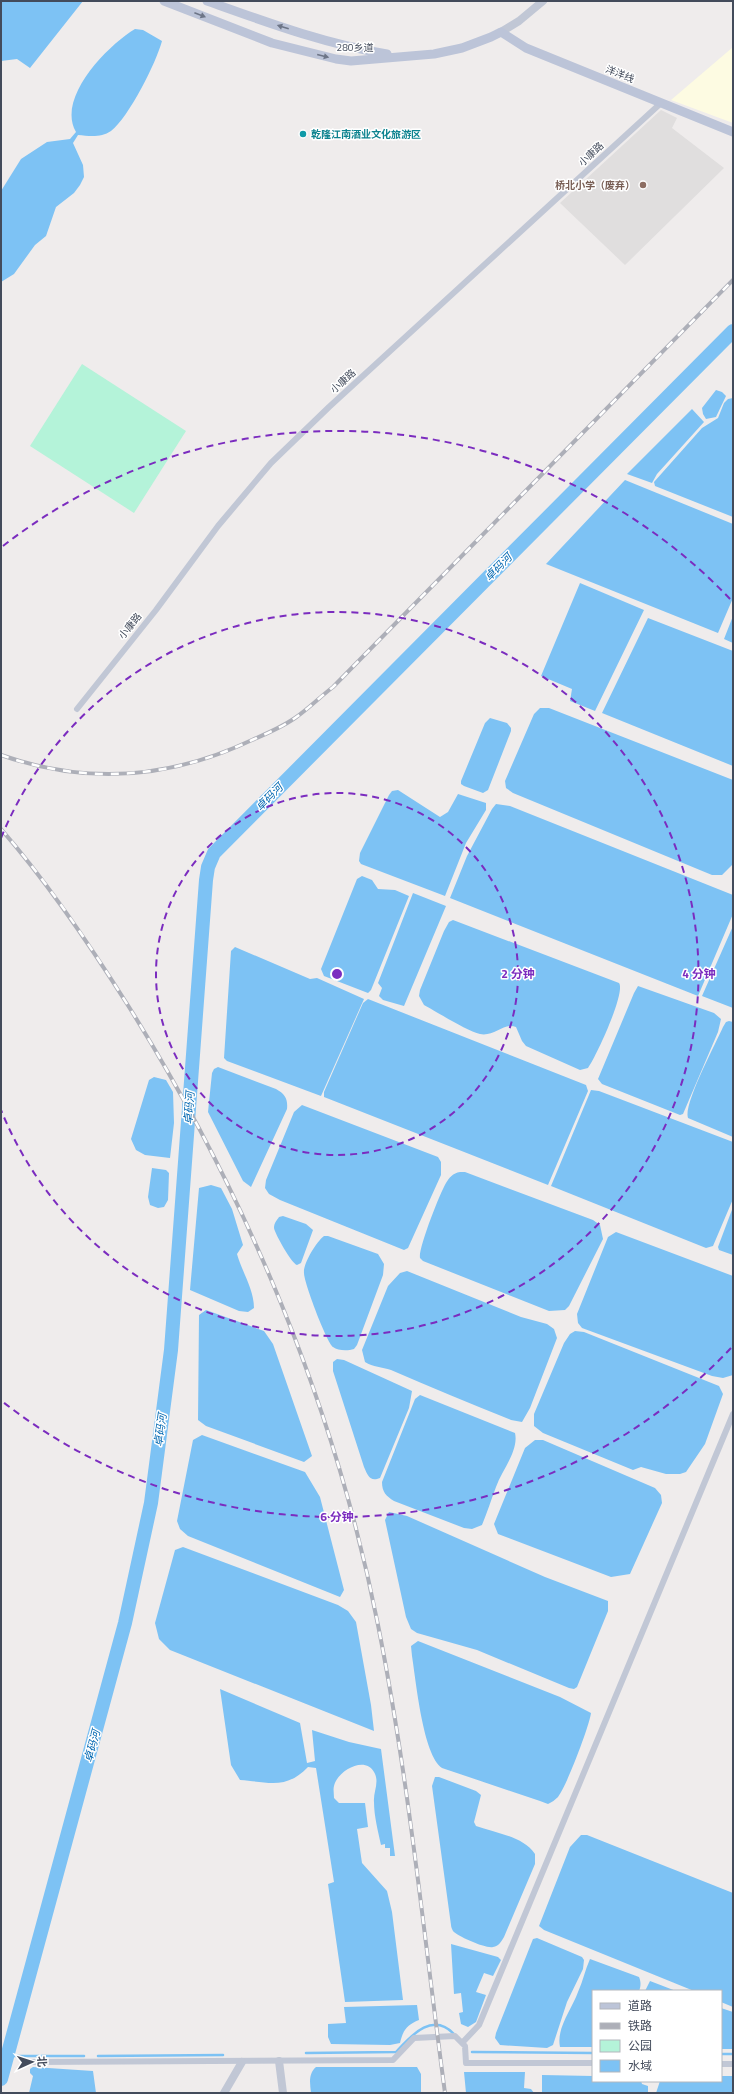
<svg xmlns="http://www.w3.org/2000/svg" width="734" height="2094" font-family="'Titillium Web','Noto Sans SC',sans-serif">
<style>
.commercial{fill:#fdfbe2}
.education{fill:#e0dede}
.green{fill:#b4f3d9}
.water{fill:#7dc2f4}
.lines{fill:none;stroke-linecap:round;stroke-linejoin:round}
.stream{stroke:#7dc2f4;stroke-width:2.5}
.river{stroke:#7dc2f4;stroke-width:14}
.minor{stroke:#c1c7d5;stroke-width:6}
.tertiary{stroke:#c1c7d5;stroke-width:8}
.secondary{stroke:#bcc4d8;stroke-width:9}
.rail-casing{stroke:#adafb8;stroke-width:4}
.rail{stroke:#fff;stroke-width:2.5;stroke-dasharray:8;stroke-linecap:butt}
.oneway{fill:#6d7587}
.ring{fill:none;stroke:#7b2cbf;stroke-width:2;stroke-dasharray:7 5}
.culture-dot{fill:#0f9aa8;stroke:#fff;stroke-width:1.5}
.education-dot{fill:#8d6e63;stroke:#fff;stroke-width:1.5}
.labels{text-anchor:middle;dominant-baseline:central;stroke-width:3;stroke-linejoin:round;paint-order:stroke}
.street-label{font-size:10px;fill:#434b5b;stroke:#fff}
.culture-label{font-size:10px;font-weight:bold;fill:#0d838f;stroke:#fff;text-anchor:start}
.education-label{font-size:10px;font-weight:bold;fill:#785e54;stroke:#fff;text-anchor:end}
.water-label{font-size:11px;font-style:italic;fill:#0067b1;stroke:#fff}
.centre{fill:#7b2cbf;stroke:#fff;stroke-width:2}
.ring-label{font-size:12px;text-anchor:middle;font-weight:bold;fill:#7b2cbf;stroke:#fff;stroke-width:3;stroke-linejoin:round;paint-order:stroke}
</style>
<rect width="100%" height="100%" fill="#efecec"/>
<path class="commercial" d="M733,47V123L671,100Z"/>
<path class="education" d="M661,110L677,118L672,128L724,168L625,265L560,203Z"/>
<path class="green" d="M82,364L186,431L134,513L30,446Z"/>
<path class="water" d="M1,1H83L30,68L17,59L1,61Z
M135,29L143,30L162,41C156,63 129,117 111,131C101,138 89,136 78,135L73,143L83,165L84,177L80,185L74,193L56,207L46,236L35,245L14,274L1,282V191L21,159L47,142L70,139L76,132C56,98 108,45 135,29Z
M716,390L722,392L726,396L716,417L706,419L703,414L702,408Z
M733,398V517L655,486L654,482L702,428L718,418L724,403L728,399Z
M692,409L704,422L657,474L652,483L627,474Z
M625,480L733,524V598L718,633L546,564Z
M580,583L644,610L595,711L570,701L572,689L541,676Z
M733,616V643L724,639Z
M648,618L733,651V766L602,713Z
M540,708H549L733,780L732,865L722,875H712L513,793L506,788L505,781L534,714Z
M490,718L507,723L511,728V731L488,790L483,793L464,786L461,784V781L485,723Z
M398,790L440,817L448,812L458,794L486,803V810L466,843L445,896L361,864L359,861L360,853L389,795L392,791Z
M496,804L510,806L733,895V914L698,996L450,898L467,856L492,809Z
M362,876L372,880L378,889L395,890L409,896L371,990L368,993L324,976L321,969L357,879Z
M413,893L446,906L404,1006L383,1000L379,996L382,988L378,983Z
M453,920L619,983C626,992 596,1057 588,1068L580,1070L526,1046L522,1041L516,1027C504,1022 494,1037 480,1034C467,1031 437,1012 424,1005L419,996L420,990L444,931L449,922Z
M733,926V1008L702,996Z
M235,947L310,979L317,978L364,999L321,1096L227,1061L224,1058L231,951Z
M638,986L714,1013L721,1019L718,1032L683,1114L680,1115L602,1084L598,1079L634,993Z
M368,999L586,1085L588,1091L548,1185L324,1097V1092L363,1003Z
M729,1021L733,1022V1137L688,1118C683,1105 716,1043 723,1027L726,1022Z
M218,1067L276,1089C285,1094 288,1099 287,1109L251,1187L243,1181L208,1112L212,1073L214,1069Z
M154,1077L166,1080L173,1092L174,1123L170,1158L145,1155L136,1150L131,1139L149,1080Z
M591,1090L599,1091L733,1142V1199L713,1246L706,1248L551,1186Z
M302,1105L438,1157L441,1162V1175L408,1248L404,1250L280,1200L269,1194L265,1188L266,1180L294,1112Z
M152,1168L166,1170L169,1173L168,1200L164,1207L158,1208L150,1205L148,1197Z
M460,1172H465L593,1220L600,1225L603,1239L569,1306L565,1310L549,1311L423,1261L420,1258C418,1249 440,1193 446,1183C449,1178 453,1173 460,1172Z
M211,1185L221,1188L232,1209L243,1245L237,1254C242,1272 254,1289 254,1308L248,1312L239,1311L190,1290L199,1188Z
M733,1207V1255L719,1250L718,1247Z
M283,1216L306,1224L313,1230L301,1263L297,1265C292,1264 275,1234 274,1228C274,1223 277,1220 279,1217Z
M616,1232L733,1276V1375L723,1378L712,1376L582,1328L578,1323L577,1314L608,1237Z
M324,1236H328L378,1254L384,1264L383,1275L357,1345L354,1349C348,1351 338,1351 333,1347C327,1343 304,1283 304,1273C303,1264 316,1242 324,1236Z
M407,1271L521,1317L547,1324L554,1329L557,1338L530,1408L522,1422L511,1420C471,1404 431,1387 391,1370C382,1367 373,1367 365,1362L362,1350L388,1286L400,1273Z
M206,1310L264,1331L273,1344L312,1456L304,1462L206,1426L198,1420L199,1315Z
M575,1331L584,1332L719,1386L723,1394L705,1444L686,1472L680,1474H666L641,1467L633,1470L543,1433L534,1426V1414L564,1343L570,1334Z
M337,1359L344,1360L412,1391L409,1408L380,1478C370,1482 368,1476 364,1467L333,1371V1362Z
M420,1395L515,1433C519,1451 502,1470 496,1487C491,1500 487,1513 482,1525L472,1529L464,1528L394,1501C386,1496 382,1492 382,1482L415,1399Z
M202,1435L305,1472L320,1497L344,1590L340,1597L188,1536L180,1529L177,1521L193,1440Z
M535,1440H543L655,1488L661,1495L662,1503L630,1574L611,1577L498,1534L494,1524L525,1448Z
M389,1512L407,1516L545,1577L608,1601V1611L577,1687L574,1689L569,1688L477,1650L417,1633L411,1629L406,1617L385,1520Z
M183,1547L338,1605L348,1611L356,1622L371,1705L374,1731L170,1650L159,1639L155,1623L175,1550Z
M418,1641L560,1697L591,1713C589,1727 567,1785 558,1797C555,1800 552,1802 548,1804L540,1801L442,1768C423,1755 416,1681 412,1656L411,1646Z
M220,1689L300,1723L307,1763L315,1761L312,1730L349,1742L381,1749L395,1856H390V1848H385V1844L381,1845C378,1831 374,1816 374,1802C373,1792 380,1782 374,1772C365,1755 337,1771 334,1786C333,1789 334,1794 334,1798L339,1803H365L368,1827L357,1829L362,1863L387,1891L392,1912L403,2000L345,2002L328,1884L334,1882L316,1768L308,1767C286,1790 269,1782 240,1780L231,1765Z
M435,1777H439L476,1791L481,1795L474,1822L476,1826C495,1833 523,1836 535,1854V1864L504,1937C501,1942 499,1946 493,1947C486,1949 457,1936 453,1931C452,1929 451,1927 451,1925L432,1786Z
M581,1835H587L733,1893V2007L721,2002V1991H694L544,1930L539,1926L570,1847Z
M537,1938L582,1957L584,1960L583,1969L567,2002L553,2045L547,2048L500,2045L495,2038L496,2033L531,1944L533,1939Z
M451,1944L498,1957L501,1960L493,1976L484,1973L476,1992L486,1995L476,2022L468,2027L461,2024L459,2013L463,2012L461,1993L454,1994Z
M590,1959L639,1977C641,1982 641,1986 639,1991H593V2047H560C556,2028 572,2009 578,1992C583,1981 585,1970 590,1959Z
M650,1981L676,1991H645Z
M417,2005L419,2020C407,2025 403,2030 400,2043L390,2045L331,2044L328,2037V2024L346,2023L344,2007Z
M721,2008L733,2012V2049H721Z
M33,2067L93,2071L96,2093H29L33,2076L30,2073V2069Z
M316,2067H417L421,2074V2093H311C310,2084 308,2074 316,2067Z
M464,2072H525L524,2088L531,2089L534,2093H466Z
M542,2075L593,2076V2081H641L642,2084L648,2086V2093H542Z
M721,2076H733V2093H656L660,2081H721Z"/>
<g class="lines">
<path class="stream" d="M472,2052L593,2053
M306,2053L396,2052C411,2036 432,2011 454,2034
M721,2054H733
M7,2056H84
M98,2056L223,2055"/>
<path class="river" d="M1,2079L125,1623L151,1503L171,1350L206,880L208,867L214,853L733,331"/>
<path class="minor" d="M77,709L156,610L218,526L271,463L329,407L661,103
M462,2043L479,2025L733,1414
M32,2062L393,2060L414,2038L455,2036L465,2046L466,2063H593
M721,2064H733"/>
<path class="tertiary" d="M501,32L519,21L543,1
M279,2061L283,2093
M224,2093L242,2062"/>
<path class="secondary" d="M164,1L272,43L336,59L351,61L434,54L462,48L491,37L501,32L526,48L733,132
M207,1C266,22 325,44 387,54"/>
<g class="rail-casing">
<path id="rail" d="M1,755C86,785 170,779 252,740C266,734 282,727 295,718C308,709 320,697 333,687L733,280
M1,829C49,884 90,945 129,1007C247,1196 335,1406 378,1625C409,1780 424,1937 445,2093"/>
</g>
<use href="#rail" class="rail"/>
</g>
<defs><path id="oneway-solid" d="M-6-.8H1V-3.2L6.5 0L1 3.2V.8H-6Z"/></defs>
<g class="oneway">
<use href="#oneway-solid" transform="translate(200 15) rotate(21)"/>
<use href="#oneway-solid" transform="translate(283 27) rotate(-163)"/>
<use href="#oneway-solid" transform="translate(323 56) rotate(14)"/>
</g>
<g class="ring">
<circle cx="337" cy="974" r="181"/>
<path d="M1 838A362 362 0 1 1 1 1110"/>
<path d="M731 1348A543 543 0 0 1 3 1402M3 546A543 543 0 0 1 731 600"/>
</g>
<circle class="culture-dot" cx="303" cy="134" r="4"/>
<circle class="education-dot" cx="643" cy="185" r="4"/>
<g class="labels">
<g class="street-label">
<text x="355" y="47">280乡道</text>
<text transform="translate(620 74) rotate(22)">洋洋线</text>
<text transform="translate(591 154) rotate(-43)">小康路</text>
<text transform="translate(343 381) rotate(-42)">小康路</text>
<text transform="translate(130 626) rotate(-51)">小康路</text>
</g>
<g class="culture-label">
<text x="311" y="134">乾隆江南酒业文化旅游区</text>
</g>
<g class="education-label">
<text x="635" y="185">桥北小学（废弃）</text>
</g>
<g class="water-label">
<text transform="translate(498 567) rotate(-45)">卓码河</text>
<text transform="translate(269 797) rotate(-45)">卓码河</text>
<text transform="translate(189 1108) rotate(-86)">卓码河</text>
<text transform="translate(160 1430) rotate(-82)">卓码河</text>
<text transform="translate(92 1746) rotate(-75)">卓码河</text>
</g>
</g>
<circle cx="337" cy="974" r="6" class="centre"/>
<g class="ring-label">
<text x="518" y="978">2 分钟</text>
<text x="699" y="978">4 分钟</text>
<text x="337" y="1521">6 分钟</text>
</g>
<rect width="734" height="2094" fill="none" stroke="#434b5b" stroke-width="4"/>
<rect x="592" y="1990" width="130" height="92" fill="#ffffff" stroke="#b4b7bd"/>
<rect x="600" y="2003" width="20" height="6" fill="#bcc4d8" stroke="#b4b7bd"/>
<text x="628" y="2010" font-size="12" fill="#434b5b">道路</text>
<rect x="600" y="2023" width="20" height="6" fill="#adafb8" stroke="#b4b7bd"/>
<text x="628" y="2030" font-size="12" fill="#434b5b">铁路</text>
<rect x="600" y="2040" width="20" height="12" fill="#b4f3d9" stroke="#b4b7bd"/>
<text x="628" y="2050" font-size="12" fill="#434b5b">公园</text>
<rect x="600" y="2060" width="20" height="12" fill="#7dc2f4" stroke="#b4b7bd"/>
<text x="628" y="2070" font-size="12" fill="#434b5b">水域</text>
<g transform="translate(32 2062) rotate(87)" stroke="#ffffff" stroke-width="3" paint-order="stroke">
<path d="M0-3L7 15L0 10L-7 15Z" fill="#434b5b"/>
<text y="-6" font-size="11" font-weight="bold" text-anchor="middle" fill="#434b5b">北</text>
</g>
</svg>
